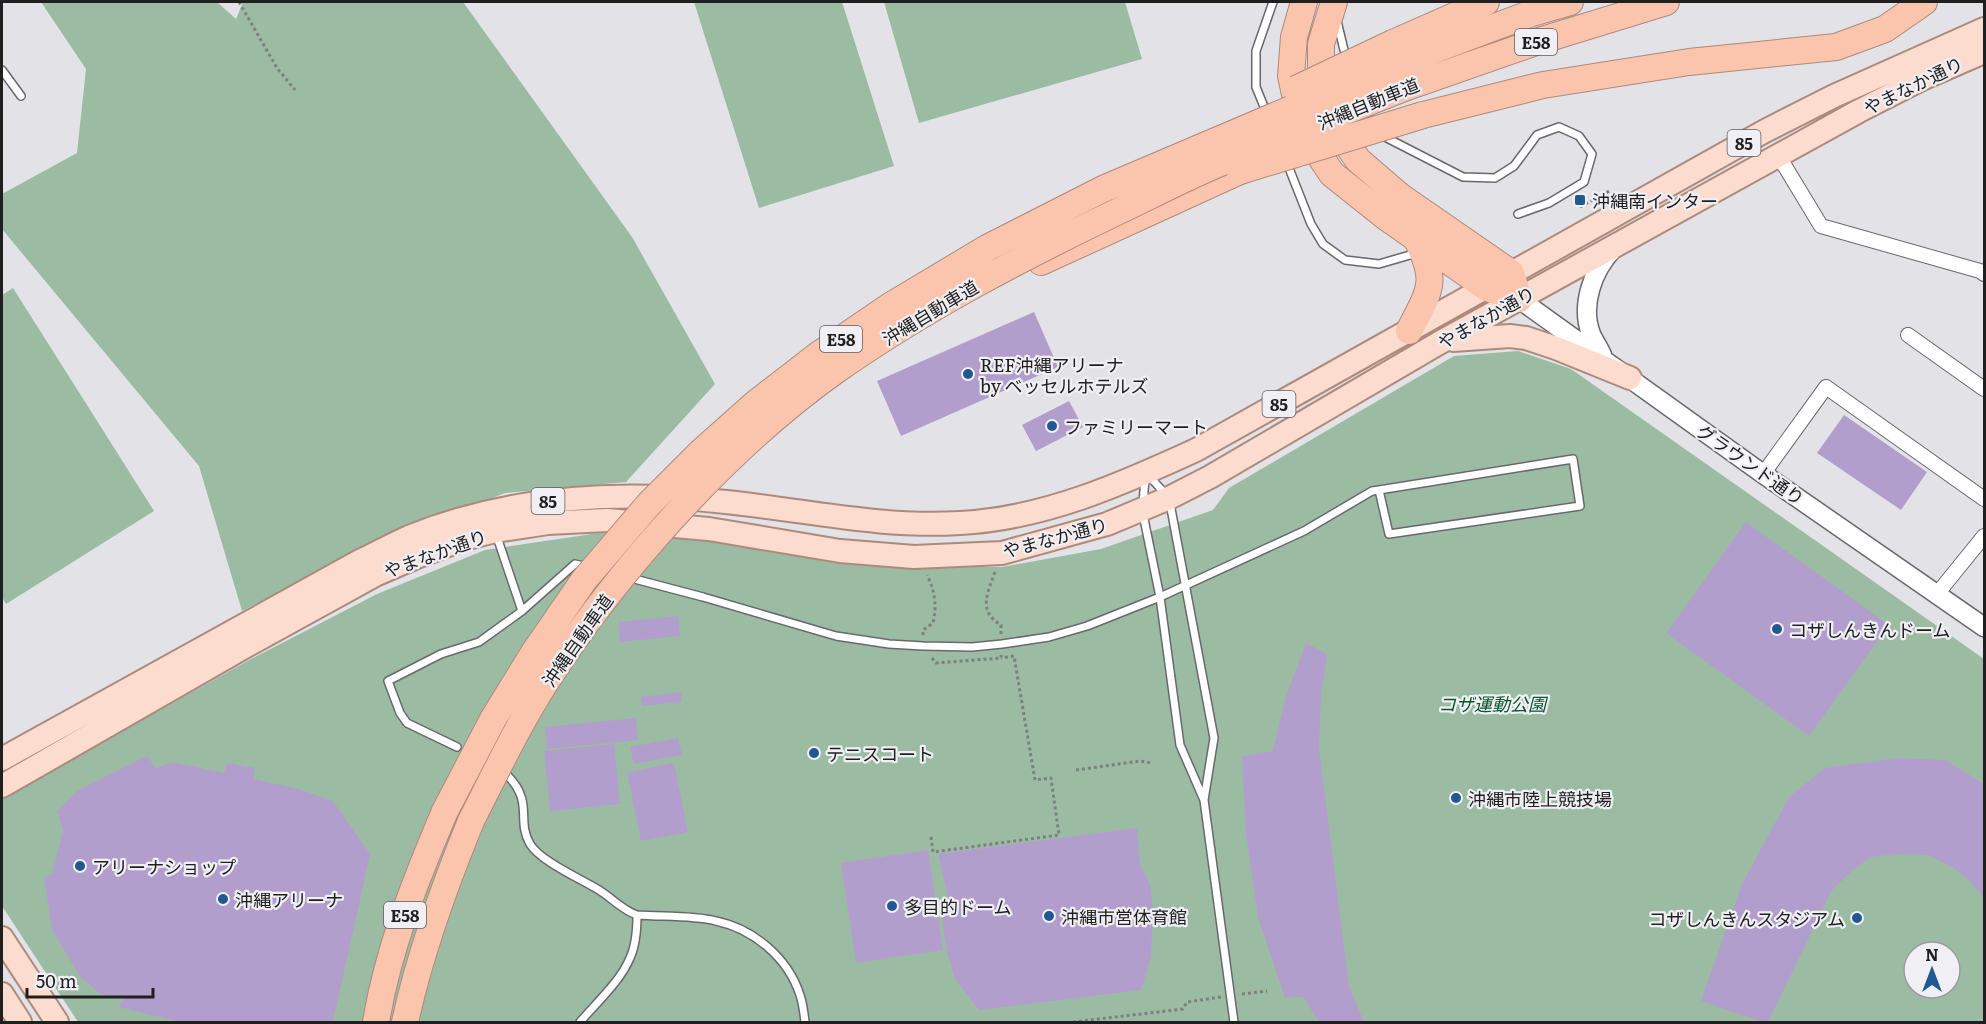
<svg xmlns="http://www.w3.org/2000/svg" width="1986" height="1024" font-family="Literata,'Noto Sans JP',serif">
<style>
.green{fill:#9bbca3;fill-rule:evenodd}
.building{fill:#b29ecd}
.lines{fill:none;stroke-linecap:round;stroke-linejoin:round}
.service-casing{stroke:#69696d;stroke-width:10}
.minor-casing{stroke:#69696d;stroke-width:16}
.tertiary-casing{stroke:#69696d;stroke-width:21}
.primary-casing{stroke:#ad8a7c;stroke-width:26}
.motorway-casing{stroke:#ad8a7c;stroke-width:28}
.path{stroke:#7f7f82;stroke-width:3;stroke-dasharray:3 3;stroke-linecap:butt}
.service{stroke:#fff;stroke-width:7}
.minor{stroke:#fff;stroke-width:14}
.tertiary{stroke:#fff;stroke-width:18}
.primary{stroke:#fcdcce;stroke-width:22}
.motorway{stroke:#fac4ad;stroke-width:26}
.motorway-bridge-casing{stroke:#ad8a7c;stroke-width:28;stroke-linecap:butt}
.motorway-bridge{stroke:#fac4ad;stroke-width:26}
.poi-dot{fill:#215890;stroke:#efeff4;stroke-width:2}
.labels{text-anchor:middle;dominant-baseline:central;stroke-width:4.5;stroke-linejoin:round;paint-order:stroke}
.shield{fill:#efeff4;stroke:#5d5d60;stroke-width:1.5}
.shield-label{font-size:16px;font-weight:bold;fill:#1f1f20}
.street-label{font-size:18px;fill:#1f1f20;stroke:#efeff4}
.poi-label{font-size:18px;fill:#1f1f20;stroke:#efeff4;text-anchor:start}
.park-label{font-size:18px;font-style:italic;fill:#07562c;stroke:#efeff4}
</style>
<rect width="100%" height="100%" fill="#e2e2e7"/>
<path class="green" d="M41,2H217L236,19L243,2H463L632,237L715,384L626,482L505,493L363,549L242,611L199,466L2,229V194L77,153L86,69Z
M694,2H842L894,166L759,208Z
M884,2H1125L1142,59L919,123Z
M13,288L154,511L6,604L2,597V295Z
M1518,351L1571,369L1984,659V1022H78L2,906V798L253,658L377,594L485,550L599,533L706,540L840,560L918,566L1002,567L1101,549L1213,510L1229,488L1454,356ZM1914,952H1950V988H1914Z"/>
<path class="building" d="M1034,312L1058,367L901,436L877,381Z
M1069,401L1083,427L1036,451L1022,425Z
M1844,415L1927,472L1901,510L1817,453Z
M1746,522L1889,625L1809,736L1666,633Z
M678,616L680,636L620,642L618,622Z
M1306,643L1327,654L1321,694L1319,749L1349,986L1364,1022H1319L1303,997L1285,998L1258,917L1246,834L1242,756L1273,751L1286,696Z
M681,692L682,702L642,706L641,697Z
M636,718L638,740L547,749L545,727Z
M678,738L682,755L634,764L630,747Z
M614,744L620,804L550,811L544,751Z
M147,756L156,768L172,762L224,773L227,763L255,768L253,779L295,788L333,801L370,854L333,1022H180L119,1007L124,996L102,995L80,977L52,929L44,878L52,874L63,831L57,811L77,791Z
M1899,758L1945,760L1984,784V898L1973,884L1954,868L1928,855L1898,854L1871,857L1853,870L1832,890L1768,1022H1763L1701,1001L1742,884L1789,797L1825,768Z
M674,763L688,832L641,841L627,772Z
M1137,828L1140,864L1150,884L1153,909L1151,957L1141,990L979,1010L955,979L947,953L942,922L947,893L938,854Z
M928,850L943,950L856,963L841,863Z"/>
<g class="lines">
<g class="service-casing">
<path id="service" d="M1337,21L1344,50L1348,59
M2,70L21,96
M1267,114L1256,87V51L1273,2
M1383,134L1385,137L1463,177L1495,178L1514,166L1537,135L1559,127L1579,136L1592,154L1584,182L1549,203L1518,214
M1287,163L1311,224L1323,244L1345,260L1379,264L1410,255
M1149,476L1169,498L1214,738L1204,800L1234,1022
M1143,503L1145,479
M1143,514L1160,597L1180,745L1204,800
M496,534L522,611
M627,577L703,597L836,636L889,644L923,646L972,647L1002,644L1049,637L1087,626L1160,597L1304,531L1372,491L1379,490L1573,459L1580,506L1389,534L1379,490
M457,747L407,723L400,713L388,681L441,654L479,642L522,611L575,564L588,567
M508,776C534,803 516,820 530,844C540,861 581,879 599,890C612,898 622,910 637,915C663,917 691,915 716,921C754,929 788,958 800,995C803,1004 804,1013 805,1022
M580,1022C596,1003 620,982 630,958C636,945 637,929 637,915"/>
</g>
<g class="minor-casing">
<path id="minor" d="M1778,155L1821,226L1980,271L1984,274
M1908,335L1984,389
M1763,474L1826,387L1984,499
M1937,594L1984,536"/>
</g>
<g class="tertiary-casing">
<path id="tertiary" d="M1519,299L1763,474L1984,627
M1602,355C1599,348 1594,341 1591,334C1580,305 1593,270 1613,249"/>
</g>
<g class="primary-casing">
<path id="primary" d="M1453,340L1510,336L1526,338L1556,348L1630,378
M2,759L360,561C377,553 393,544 409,537C509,496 619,490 726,502C803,510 882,528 960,523C1043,519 1122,484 1196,450L1765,131L1834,96L1984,29
M2,786L248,645L375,575L419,556L464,539L495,531L548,523L607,520L709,529L840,551L914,557L1002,553L1107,524L1169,498L1210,477L1439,343L1859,111L1924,78L1984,52
M2,938L57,1022
M2,994L20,1022"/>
</g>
<g class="motorway-casing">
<path id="motorway" d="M1304,2L1294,37L1291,76L1303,131L1332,174L1386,217L1487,288L1519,299
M1334,2L1321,44V85L1332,123L1358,160L1401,197L1511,273L1519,299
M1393,43L1486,2
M1399,63L1532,13L1570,2
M1407,87L1539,41L1666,2
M1423,115L1543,85L1689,62L1836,47L1885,29L1924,2
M1041,262L1240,171
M1409,331C1430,290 1439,282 1416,238
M376,1022C388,949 416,879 445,811
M405,1022C420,953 444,887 471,821"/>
</g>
<path class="path" d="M239,2L277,68L295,90
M1580,207L1611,190
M995,572C988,592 977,611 1001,625V634
M923,635V630L933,623C937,605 935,591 927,575
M932,658L936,663L1001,658V655
M1076,770L1140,761L1151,763
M931,837L933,852L1059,835L1051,778L1035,780L1014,656L1001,658
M1242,994L1267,991
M1073,1022L1183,1009L1187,1002L1221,997"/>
<use href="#service" class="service"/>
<use href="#minor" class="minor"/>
<use href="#tertiary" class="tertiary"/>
<use href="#primary" class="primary"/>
<use href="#motorway" class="motorway"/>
<g class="motorway-bridge-casing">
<path id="motorway-bridge" d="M1296,89L1393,43
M1240,171L1423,115
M445,811L493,719L533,654L584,580L649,504L701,452L756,403L818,355L890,306L987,248L1103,189L1399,63
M471,821C498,768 523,714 557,665C628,559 731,445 835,371C926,307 1025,256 1125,208C1158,192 1191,175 1225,161C1285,135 1346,111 1407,87"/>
</g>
<use href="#motorway-bridge" class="motorway-bridge"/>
</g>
<g class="poi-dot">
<rect x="1574" y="194" width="12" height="12" rx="3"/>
<circle cx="968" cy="374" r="6"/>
<circle cx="1052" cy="426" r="6"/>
<circle cx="1777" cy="629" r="6"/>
<circle cx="814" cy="753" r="6"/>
<circle cx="1456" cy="798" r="6"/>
<circle cx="80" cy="866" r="6"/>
<circle cx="223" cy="899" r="6"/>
<circle cx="892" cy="906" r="6"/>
<circle cx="1049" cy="916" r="6"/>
<circle cx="1857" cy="918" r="6"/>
</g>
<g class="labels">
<g class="shield">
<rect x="1515" y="29" width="42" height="26" rx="4.5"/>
<rect x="1727.5" y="130" width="33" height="26" rx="4.5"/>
<rect x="820" y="326" width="42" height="26" rx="4.5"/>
<rect x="1262.5" y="391" width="33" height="26" rx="4.5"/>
<rect x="531.5" y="488" width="33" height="26" rx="4.5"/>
<rect x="384" y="902" width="42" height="26" rx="4.5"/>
</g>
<g class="shield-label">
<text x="1536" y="42">E58</text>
<text x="1744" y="143">85</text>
<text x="841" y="339">E58</text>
<text x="1279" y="404">85</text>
<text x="548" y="501">85</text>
<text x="405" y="915">E58</text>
</g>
<g class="street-label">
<text transform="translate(1913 85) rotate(-26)">やまなか通り</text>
<text transform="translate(1368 103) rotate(-22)">沖縄自動車道</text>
<text transform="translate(930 312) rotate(-31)">沖縄自動車道</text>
<text transform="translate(1486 317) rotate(-29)">やまなか通り</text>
<text transform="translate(1751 464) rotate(35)">グラウンド通り</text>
<text transform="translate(1055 537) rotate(-15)">やまなか通り</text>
<text transform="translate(435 553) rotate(-20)">やまなか通り</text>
<text transform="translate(577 640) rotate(-55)">沖縄自動車道</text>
</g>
<g class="poi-label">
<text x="1592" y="200">沖縄南インター</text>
<text x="980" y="364">REF沖縄アリーナ<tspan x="980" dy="21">by ベッセルホテルズ</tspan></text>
<text x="1064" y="426">ファミリーマート</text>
<text x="1789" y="629">コザしんきんドーム</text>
<text x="826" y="753">テニスコート</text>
<text x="1468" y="798">沖縄市陸上競技場</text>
<text x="92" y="866">アリーナショップ</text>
<text x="235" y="899">沖縄アリーナ</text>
<text x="904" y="906">多目的ドーム</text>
<text x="1061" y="916">沖縄市営体育館</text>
<text x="1845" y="918" text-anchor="end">コザしんきんスタジアム</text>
</g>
<g class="park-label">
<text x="1492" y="703">コザ運動公園</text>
</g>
</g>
<rect width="1986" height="1024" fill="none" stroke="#1f1f20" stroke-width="6"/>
<g transform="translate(1932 970)"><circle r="28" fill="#efeff4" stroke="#9c9c9f" stroke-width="1.5"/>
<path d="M0-4.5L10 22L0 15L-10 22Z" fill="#215890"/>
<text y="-9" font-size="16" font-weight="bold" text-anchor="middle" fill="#1f1f20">N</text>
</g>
<path d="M27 988v9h126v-9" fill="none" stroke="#1f1f20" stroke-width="3"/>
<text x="36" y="988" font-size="18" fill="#1f1f20" stroke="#efeff4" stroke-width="4.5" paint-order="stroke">50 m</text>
</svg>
